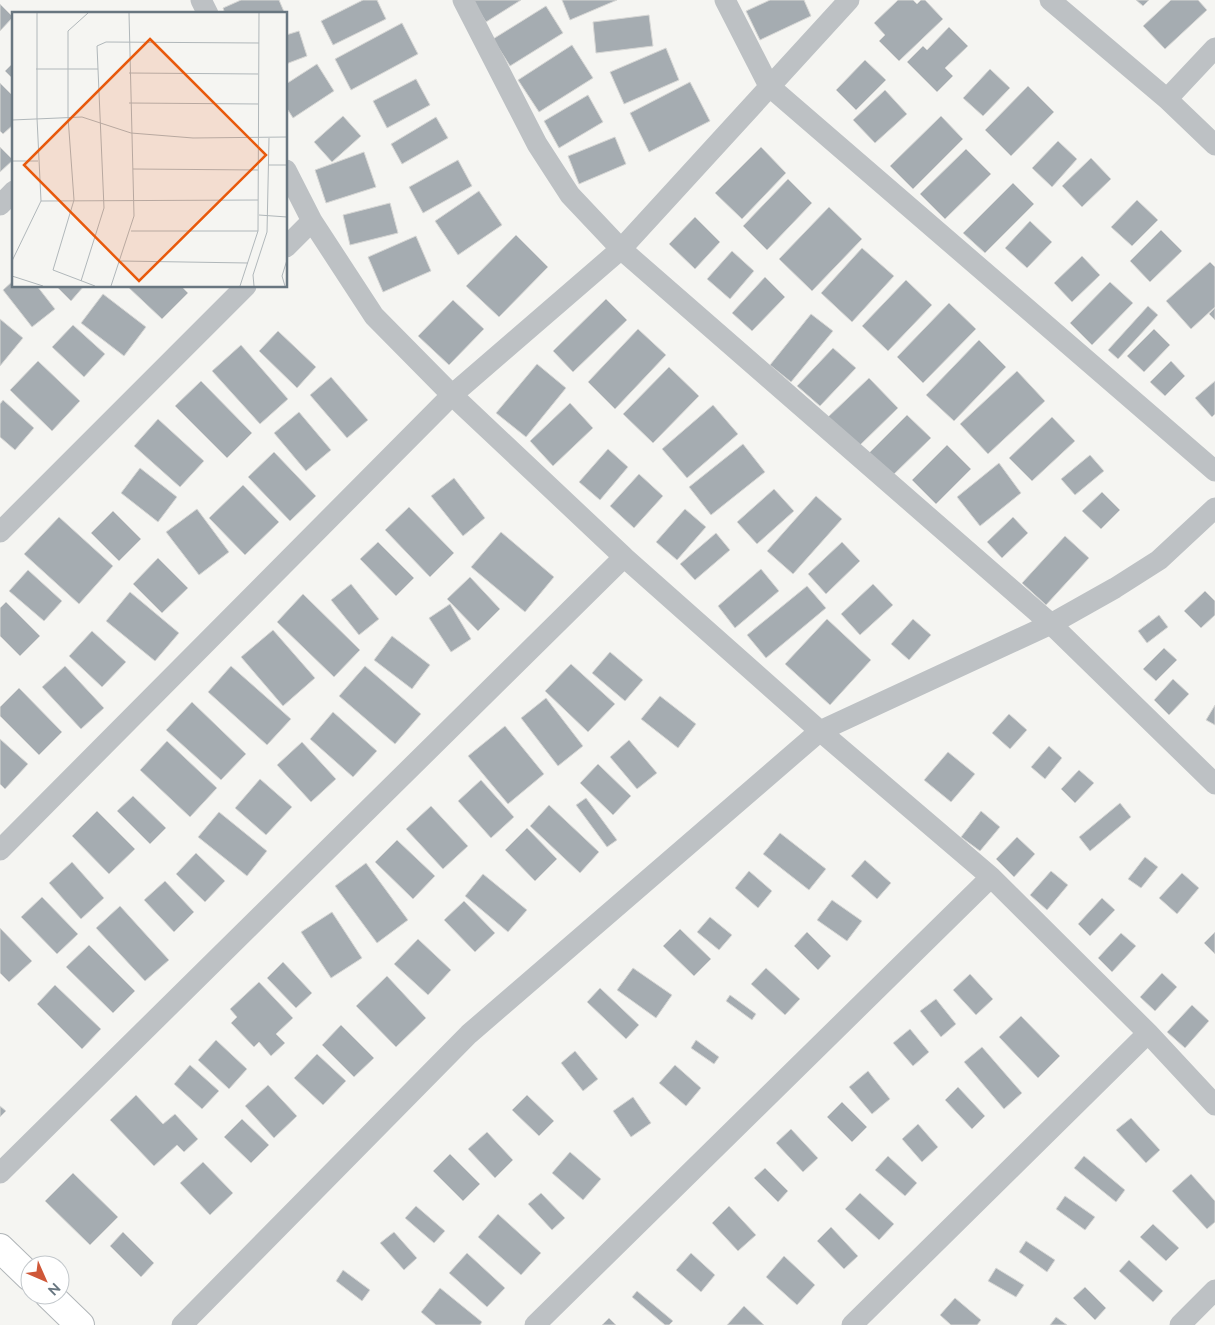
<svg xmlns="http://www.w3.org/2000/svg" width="1215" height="1325" font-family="Raleway,sans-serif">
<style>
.building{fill:#a5acb1;stroke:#d7d7d5}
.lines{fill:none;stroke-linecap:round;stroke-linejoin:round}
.secondary-casing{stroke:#b0b5b8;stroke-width:30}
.street{stroke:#bdc1c4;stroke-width:21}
.secondary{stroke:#fff;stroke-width:28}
.inset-road{fill:none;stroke:#b0b7ba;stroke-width:1}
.view{fill:#e8590c;fill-opacity:0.15;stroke:#e8590c;stroke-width:2.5}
.inset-edge{fill:none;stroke:#687680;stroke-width:2.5}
</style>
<rect width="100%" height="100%" fill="#f5f5f2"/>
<path class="building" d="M241,0H279L285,14H225L223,8Z
M363,0H377L386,19L333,45L321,21Z
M472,0H521L486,22Z
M562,0H617L570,20Z
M770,0H804L811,16L760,40L746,11Z
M898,0H913L917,4L921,0H925L943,19L899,61L879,41L885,35L874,23Z
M1136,0H1149L1143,6Z
M1171,0H1198L1207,10L1165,49L1143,26Z
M0,4L13,17L0,31Z
M546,6L563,33L510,66L493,39Z
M649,15L653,46L596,53L593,22Z
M402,23L418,54L351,90L335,59Z
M949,27L968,46L945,68L953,76L937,92L907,62L923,46L927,50Z
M299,31L307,56L286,64V35Z
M572,45L593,78L539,112L518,80Z
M666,48L679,80L624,104L610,72Z
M865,60L886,80L856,110L836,90Z
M14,62V80L5,71Z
M317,64L334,91L293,118L286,107V84Z
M990,69L1010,88L983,116L963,98Z
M416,79L430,105L387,128L373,101Z
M690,82L710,121L649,152L630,113Z
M0,83L14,97V124L3,134L0,131Z
M1028,86L1054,112L1011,156L985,130Z
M885,90L907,114L875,143L853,120Z
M588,95L603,122L559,148L544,121Z
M343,116L361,136L332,162L314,142Z
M941,116L963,139L913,189L890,166Z
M436,117L448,138L402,164L391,144Z
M615,137L626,164L579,184L568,156Z
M1058,141L1077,159L1052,187L1032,168Z
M0,147L13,160L0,172Z
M761,147L786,173L742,219L715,193Z
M966,149L991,174L945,219L920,194Z
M364,152L376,187L326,203L315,170Z
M1091,158L1111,179L1082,207L1062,186Z
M458,160L472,186L423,213L409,187Z
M788,179L812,203L767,250L743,226Z
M1013,183L1034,204L985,253L963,233Z
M479,191L502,225L458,255L435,221Z
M1137,200L1158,220L1132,246L1111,227Z
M390,203L398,233L350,245L343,215Z
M829,207L862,239L812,291L779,259Z
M695,217L720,242L695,269L669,244Z
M1030,221L1052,242L1027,268L1005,248Z
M1161,230L1182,251L1150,282L1130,261Z
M516,235L548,267L499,317L466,286Z
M416,236L431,271L383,292L368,257Z
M862,248L894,276L852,322L821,293Z
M732,251L754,271L730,299L707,279Z
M1082,256L1100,275L1072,302L1054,283Z
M1210,262L1215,267V307L1191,329L1166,301Z
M765,277L785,297L752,331L732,313Z
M14,280V286H37L55,309L32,327L3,290Z
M906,280L932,305L888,351L862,326Z
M1110,282L1133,303L1092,345L1070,323Z
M56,286H84L71,301Z
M127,286H181L188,293L162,319Z
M103,294L146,327L124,356L81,323Z
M606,299L627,320L573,372L553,351Z
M453,300L484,329L449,365L418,336Z
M949,303L976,329L923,383L897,357Z
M1148,306L1158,315L1118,359L1108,350Z
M1215,308V320L1209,314Z
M811,314L833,331L791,382L770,365Z
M0,319L23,338L0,366Z
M73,325L105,354L84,377L52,347Z
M638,329L666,355L615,409L588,382Z
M1154,329L1170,345L1144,372L1127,356Z
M278,331L316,367L297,388L259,351Z
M979,340L1006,367L954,421L926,395Z
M241,345L288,399L260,424L212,371Z
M833,348L856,368L820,406L797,386Z
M38,361L80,401L52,431L10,390Z
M1171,361L1185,376L1165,396L1150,382Z
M537,364L566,388L526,437L496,413Z
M669,367L699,396L653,443L623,414Z
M1017,371L1045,401L988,454L960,424Z
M331,377L368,420L347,438L310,395Z
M869,378L898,408L858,447L828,417Z
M201,381L252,433L227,458L175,406Z
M1215,381V414L1212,417L1195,398Z
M3,400L34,428L15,450L0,437V404Z
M570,403L593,428L553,466L530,441Z
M713,405L738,434L687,478L662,449Z
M299,412L331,450L306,471L274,433Z
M907,415L931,438L890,478L867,455Z
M1052,417L1075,441L1032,481L1009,458Z
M158,419L204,461L180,487L134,446Z
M743,444L765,472L711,515L689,487Z
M947,445L971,469L936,504L912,480Z
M608,449L628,467L600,500L579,482Z
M274,452L316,496L290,521L248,477Z
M1090,455L1104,471L1075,495L1061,479Z
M999,463L1021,493L980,526L957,497Z
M140,468L177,497L158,522L121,493Z
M639,474L663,496L634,528L610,506Z
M454,478L485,518L463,536L431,496Z
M243,485L279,522L245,555L209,518Z
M774,489L794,511L757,544L737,522Z
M1102,492L1120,510L1101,529L1082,511Z
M816,496L842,519L793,574L767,551Z
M409,507L454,553L430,577L385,530Z
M197,509L229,552L199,575L166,532Z
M685,509L706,527L677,560L656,542Z
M113,511L141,539L119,561L91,533Z
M59,517L113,566L79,604L24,554Z
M1013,517L1028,533L1002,558L987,542Z
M501,532L554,577L525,612L471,567Z
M716,533L730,550L695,580L680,564Z
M1065,536L1089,558L1046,605L1022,583Z
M378,542L414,578L396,596L360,559Z
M842,542L860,561L826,594L808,574Z
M158,558L188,588L162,613L133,584Z
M761,569L779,591L735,628L718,606Z
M28,570L62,601L44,621L9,591Z
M470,577L500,609L478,631L447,599Z
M351,584L379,619L359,635L331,600Z
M873,584L893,605L860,635L841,614Z
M807,586L826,608L766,658L747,635Z
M1205,591L1215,601V615L1201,628L1184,611Z
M130,592L179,633L155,661L106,621Z
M303,594L360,650L334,677L277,622Z
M6,602L40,636L20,656L0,636V608Z
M450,604L471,639L451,652L429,618Z
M1159,615L1168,627L1147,643L1138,631Z
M827,619L871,660L830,705L785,664Z
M913,619L931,635L909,660L891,644Z
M273,630L315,678L283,706L241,657Z
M92,631L126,662L102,687L69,656Z
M392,636L430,665L412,689L374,660Z
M1164,648L1177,660L1156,681L1143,669Z
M610,652L643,680L625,701L592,673Z
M571,664L615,704L588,732L545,691Z
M65,666L104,708L81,729L42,687Z
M231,666L291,719L267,745L208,692Z
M365,666L421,714L395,744L339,696Z
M1173,679L1189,694L1169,715L1154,700Z
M19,688L62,732L39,755L0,716V707Z
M660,696L696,724L678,748L641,719Z
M546,698L583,746L558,766L521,718Z
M192,702L246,754L221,780L166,730Z
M1215,705V725L1206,720Z
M333,712L377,751L353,777L310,739Z
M1009,714L1027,730L1010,749L992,733Z
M505,726L544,774L508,804L468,756Z
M0,739L28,764L5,789L0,784Z
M629,740L657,773L637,789L610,757Z
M167,741L217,788L190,817L140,770Z
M302,742L336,779L311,802L277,765Z
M1049,746L1062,758L1045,779L1031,767Z
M948,752L975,774L951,802L924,780Z
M598,764L631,796L613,815L580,783Z
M1079,770L1094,783L1075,803L1061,789Z
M260,779L292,807L266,835L235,808Z
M481,780L514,817L491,838L458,801Z
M133,796L166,828L150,844L117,811Z
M586,798L617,840L607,847L576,805Z
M1120,803L1131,817L1090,851L1079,837Z
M549,805L599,852L580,873L530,826Z
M431,806L468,846L443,869L406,829Z
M97,811L135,849L109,874L72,836Z
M981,811L1000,827L980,851L961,837Z
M219,812L267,851L247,876L198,837Z
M527,828L557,859L535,881L505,850Z
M780,833L826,869L809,890L763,854Z
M1017,837L1035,854L1014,877L996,859Z
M397,840L435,876L413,899L375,862Z
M196,853L225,881L205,902L176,874Z
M1145,857L1158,867L1141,888L1128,879Z
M865,860L891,883L877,899L851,876Z
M72,862L104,898L81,919L49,883Z
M366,863L408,920L377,943L335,886Z
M749,871L772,891L758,908L735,888Z
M1051,871L1068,885L1047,910L1030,895Z
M1182,873L1199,888L1177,914L1159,898Z
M483,874L527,910L508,932L465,896Z
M165,881L194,912L174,932L144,900Z
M42,897L78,934L57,954L21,917Z
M1102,898L1115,910L1090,936L1078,924Z
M832,900L862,921L847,941L817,920Z
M464,901L495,933L475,952L444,920Z
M120,906L169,960L145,981L96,928Z
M332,912L362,958L331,978L301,932Z
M710,917L732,935L719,950L697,932Z
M0,928L32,961L9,982L0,973Z
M680,929L711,959L694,976L663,946Z
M807,932L831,956L818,970L794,946Z
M1215,932V954L1204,943Z
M1121,933L1136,946L1112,972L1098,958Z
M418,939L451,970L428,995L394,964Z
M89,945L135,991L113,1013L66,967Z
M283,962L312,993L296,1008L267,978Z
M633,968L672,995L656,1018L617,990Z
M766,968L800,999L785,1015L751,984Z
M1162,973L1177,987L1155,1011L1140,997Z
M970,974L993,999L976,1015L953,990Z
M387,976L426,1018L396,1047L356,1006Z
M259,982L293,1018L276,1034L285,1043L271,1056L259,1042L254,1047L231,1023L237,1017L230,1009Z
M55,985L101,1029L82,1049L37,1004Z
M600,988L639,1025L626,1039L587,1002Z
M730,995L756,1014L752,1020L726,1001Z
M936,999L956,1024L941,1037L920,1011Z
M1192,1005L1209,1021L1185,1048L1167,1032Z
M1021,1016L1060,1056L1038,1078L999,1037Z
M341,1025L374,1058L354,1077L322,1045Z
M910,1029L929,1052L913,1066L893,1043Z
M216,1040L247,1069L229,1089L198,1060Z
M696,1040L719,1057L714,1064L691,1048Z
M982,1047L1022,1093L1004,1109L964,1062Z
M575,1051L598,1079L583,1091L561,1063Z
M317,1054L346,1081L323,1105L294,1078Z
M190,1065L219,1091L202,1109L174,1084Z
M675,1065L701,1088L686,1106L659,1083Z
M868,1071L890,1099L872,1114L849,1087Z
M268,1085L297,1116L274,1138L245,1106Z
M958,1087L985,1116L972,1129L945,1100Z
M136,1095L163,1124L175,1114L198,1139L184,1152L177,1145L154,1166L110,1120Z
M527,1095L554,1121L539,1136L512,1110Z
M633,1097L651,1123L631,1137L613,1111Z
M842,1102L867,1127L852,1142L827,1117Z
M0,1106L6,1111L0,1117Z
M1131,1118L1160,1150L1146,1163L1116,1130Z
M242,1119L269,1145L251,1163L224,1137Z
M918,1124L938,1147L922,1162L902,1139Z
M791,1129L818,1158L803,1172L776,1143Z
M487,1132L513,1160L495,1178L468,1149Z
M570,1152L601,1179L583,1200L552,1173Z
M450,1154L480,1184L463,1201L433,1171Z
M888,1156L917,1183L905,1196L875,1170Z
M1084,1156L1125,1190L1116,1202L1074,1168Z
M203,1162L233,1193L210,1215L180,1183Z
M765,1168L788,1191L778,1202L754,1178Z
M73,1173L118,1217L90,1245L45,1201Z
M1191,1174L1215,1201V1222L1207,1229L1172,1191Z
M541,1193L565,1218L552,1230L528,1204Z
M860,1193L894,1224L879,1240L845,1209Z
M1065,1196L1095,1217L1085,1230L1056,1209Z
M416,1206L445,1231L434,1243L405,1218Z
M729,1206L756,1235L738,1251L712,1223Z
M498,1214L541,1253L521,1275L478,1237Z
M1153,1224L1179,1248L1166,1261L1140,1237Z
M831,1227L858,1256L844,1269L817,1241Z
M123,1232L154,1263L141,1277L110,1246Z
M394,1232L417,1258L404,1270L380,1243Z
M1026,1241L1055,1260L1047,1272L1019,1252Z
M467,1253L505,1288L487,1307L449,1273Z
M691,1253L715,1275L701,1292L676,1270Z
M784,1256L815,1285L797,1305L766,1277Z
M1129,1260L1163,1291L1153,1302L1119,1271Z
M996,1268L1024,1285L1016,1297L988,1281Z
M343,1270L370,1290L362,1301L336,1281Z
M1085,1287L1106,1308L1095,1320L1073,1298Z
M440,1288L482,1322L480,1325H436L421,1312Z
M637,1291L673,1321L669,1325H665L632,1297Z
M955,1298L981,1320L977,1325H951L940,1315Z
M744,1306L764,1325H727Z
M1056,1317L1067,1325H1050Z
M609,1318L616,1325H602Z"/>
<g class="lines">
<g class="secondary-casing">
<path id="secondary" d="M0,1248L30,1277
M49,1295L80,1325"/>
</g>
<path class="street" d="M201,0L208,14
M463,0L537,144L570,195L621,249L1051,624L1215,784
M725,0L769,86L1215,471
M1050,0L1167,99L1215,145
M1167,99L1215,48
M286,170L312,221L374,316L452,395L624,557L820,731L991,877L1148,1033L1215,1105
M0,205L14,191
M286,247L312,221
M0,532L246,286
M0,850L452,395L621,249L849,0
M0,1173L624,557
M182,1325L469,1034L820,731L1051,624L1115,588L1159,560L1215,508
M535,1325L991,877
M852,1325L1148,1033
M1180,1325L1215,1290"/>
<use href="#secondary" class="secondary"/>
</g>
<g transform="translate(12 12)">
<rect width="275" height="275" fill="#f5f5f2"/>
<path class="inset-road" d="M76,1L56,19V105L62,188L41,258L83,274M24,57H86M117,61L246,62M117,91L246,92M0,108L70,105L119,121L181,126L275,125M0,149H26M256,153H275M121,157L246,158M29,189L246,188M247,203L275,205M119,219H246M0,249L29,189L25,106V1M109,249L236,251M0,264L31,274M69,269L92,196L85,34L94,30L247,31M99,274L122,204L117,1M228,274L246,219L247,1M242,274L241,263L255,220L257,126M273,274L270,264L275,248"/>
<path class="view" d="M138,27L254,143L127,269L12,153Z"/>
<rect width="275" height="275" class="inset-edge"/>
</g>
<g transform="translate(45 1280) rotate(135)"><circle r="24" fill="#ffffff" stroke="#c3c8cc"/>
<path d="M0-4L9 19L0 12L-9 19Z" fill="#cf5738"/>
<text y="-8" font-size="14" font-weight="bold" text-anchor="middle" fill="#687680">N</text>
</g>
</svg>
